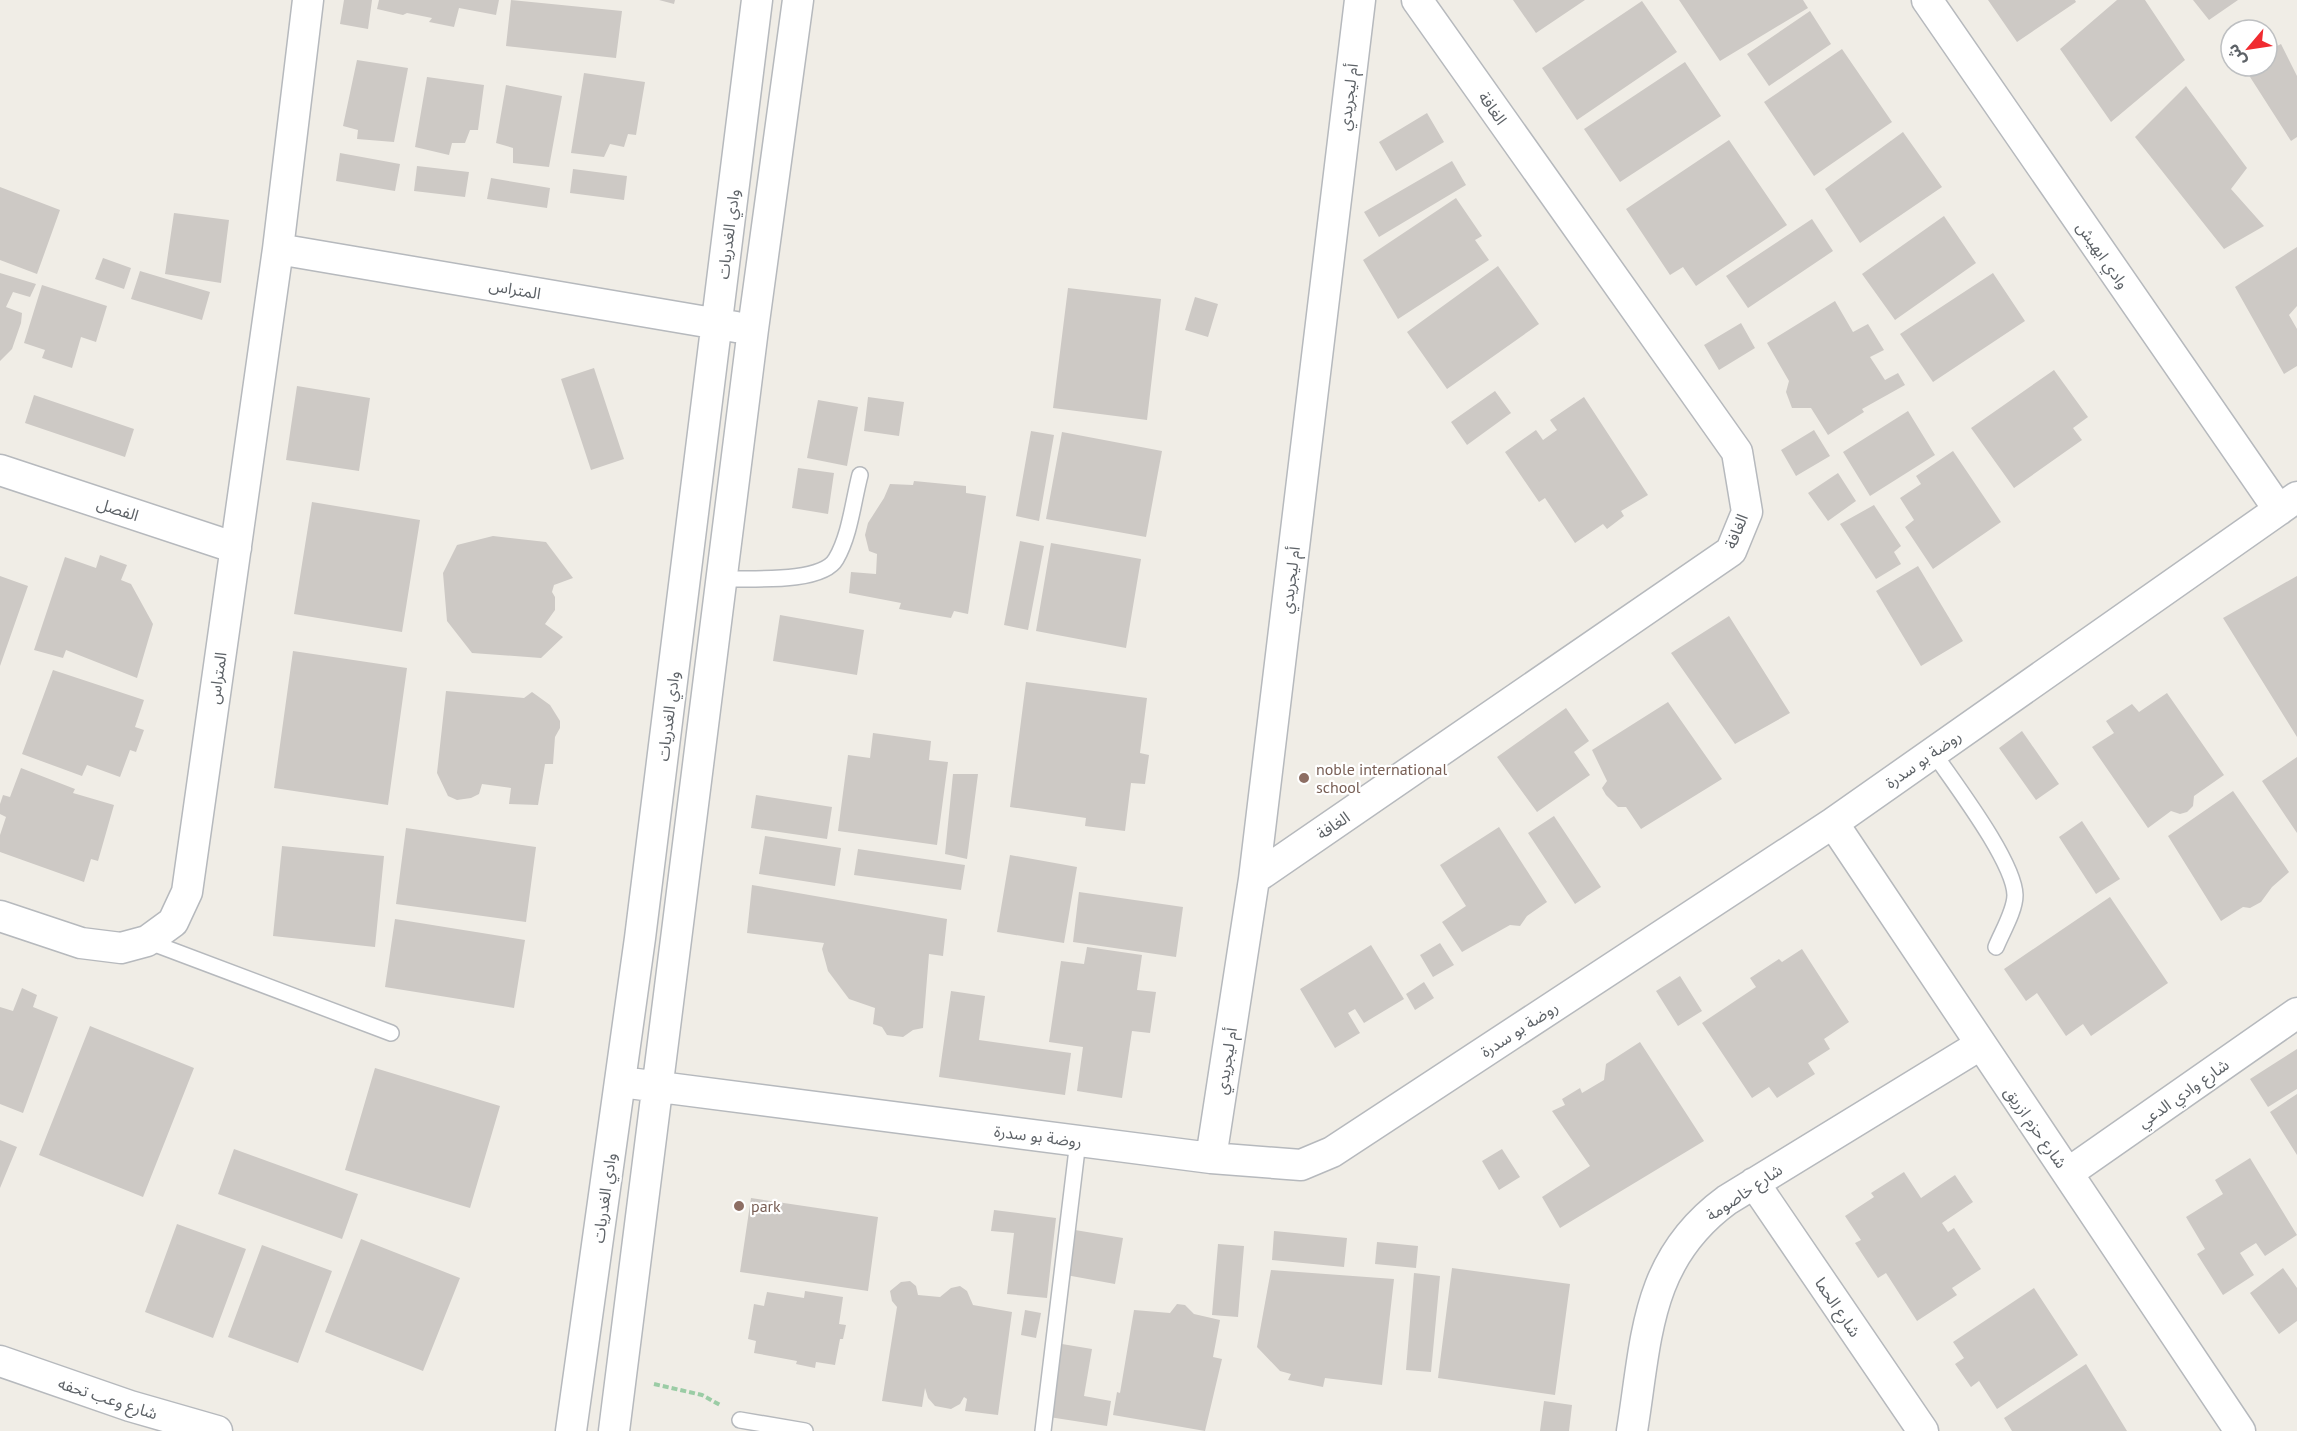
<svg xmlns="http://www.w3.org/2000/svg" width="2297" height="1431" font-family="'PT Sans','Noto Sans Arabic',sans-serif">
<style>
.building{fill:#cdc9c5}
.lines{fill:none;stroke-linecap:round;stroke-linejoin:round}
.service-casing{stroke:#b6b9bd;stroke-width:18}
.minor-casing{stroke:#b6b9bd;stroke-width:33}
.path{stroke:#9bcca5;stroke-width:4;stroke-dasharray:6 3;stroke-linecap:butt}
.service{stroke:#fff;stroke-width:15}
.minor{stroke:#fff;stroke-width:30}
.education-dot{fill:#8d6e63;stroke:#fff;stroke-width:2}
.labels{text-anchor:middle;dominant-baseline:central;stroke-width:4.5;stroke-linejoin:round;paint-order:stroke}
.street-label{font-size:16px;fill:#5d6267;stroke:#fff}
.education-label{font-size:16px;fill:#785e54;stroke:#fff;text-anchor:start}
</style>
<rect width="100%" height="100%" fill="#f0ede6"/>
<path class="building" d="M344,0H372L368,29L340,24Z
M379,0H499L496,15L459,8L454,27L429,22L432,18L407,13L403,15L377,9Z
M511,0L622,11L616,58L506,46Z
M659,0H675L674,4Z
M1513,0H1585L1536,33Z
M1679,0H1803L1808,8L1720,61Z
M1988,0H2075L2076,2L2017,42Z
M2117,0H2145L2185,60L2111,122L2060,49Z
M2193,0H2238L2209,20Z
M1642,1L1677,52L1577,120L1542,68Z
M1810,11L1831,44L1769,86L1747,54Z
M2281,44L2297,76V137L2291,141L2243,66H2267V51Z
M1842,49L1892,122L1814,176L1764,102Z
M357,60L408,68L394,142L357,139L358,130L343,126Z
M1685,62L1721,116L1620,182L1584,129Z
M584,73L645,82L636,135L628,134L624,147L610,144L604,157L571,153Z
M427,77L484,85L478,130H470L465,143H452L449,155L415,147Z
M506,85L562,96L549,167L513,163V148L496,143Z
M2186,86L2247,168L2231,189L2264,226L2224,249L2135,137Z
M1427,113L1444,142L1396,171L1379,142Z
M1903,132L1942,187L1860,243L1825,189Z
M1729,140L1787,225L1696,286L1683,267L1670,275L1626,209Z
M340,153L400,164L395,191L336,181Z
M1452,161L1466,185L1379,237L1364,212Z
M417,166L469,172L465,197L414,191Z
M573,169L627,176L624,200L570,193Z
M491,178L550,188L547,208L487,199Z
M0,187L60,210L37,274L0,260Z
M1456,198L1482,236L1475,240L1489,260L1398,319L1363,260Z
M174,213L229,220L221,283L165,274Z
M1944,216L1976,263L1895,320L1862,274Z
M1812,219L1833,251L1748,308L1726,276Z
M2297,247V306L2289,315L2297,329V366L2284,374L2235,287Z
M103,258L131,268L124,289L95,279Z
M1498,266L1539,324L1447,389L1407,332Z
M140,271L210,292L202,320L131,299Z
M0,273L36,284L30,297L13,292L6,307L22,313L21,323L12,349L0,361Z
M1993,273L2025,321L1933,382L1900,334Z
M42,285L107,306L96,342L81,337L72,368L42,358L45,350L24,343Z
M1068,288L1161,299L1147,420L1053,408Z
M1195,297L1218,304L1208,337L1185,330Z
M1835,301L1853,332L1868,324L1884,350L1870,357L1885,380L1898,373L1905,385L1862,409L1864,412L1828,435L1811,408H1792L1786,392L1789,381L1767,343Z
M1741,323L1755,348L1719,370L1704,345Z
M594,368L624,459L591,470L561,379Z
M2054,370L2088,417L2073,428L2082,440L2014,488L1971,428Z
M297,386L370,398L359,471L286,460Z
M1495,391L1511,413L1467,445L1451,422Z
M34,395L134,429L125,457L25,423Z
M868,397L904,402L899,436L864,431Z
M1584,397L1648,495L1621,511L1624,516L1607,529L1603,524L1575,543L1545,498L1539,502L1505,452L1536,430L1543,440L1557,430L1550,420Z
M818,400L858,407L847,466L807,458Z
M1908,411L1935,455L1870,496L1843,452Z
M1814,430L1830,456L1796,476L1781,450Z
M1031,431L1054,435L1039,521L1016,516Z
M1062,432L1162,451L1146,537L1046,519Z
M1953,451L2001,522L1933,569L1905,527L1914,520L1900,498L1921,484L1916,476Z
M798,468L834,473L828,514L792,508Z
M1838,473L1856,501L1828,521L1808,493Z
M914,481L966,486V493L986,496L968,614L954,611L951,618L899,609L901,603L849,593L851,572L876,574L877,554L869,551L865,535L868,523L884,498L890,484L913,485Z
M312,502L420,520L402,632L294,614Z
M1874,505L1901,546L1894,552L1901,564L1876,579L1840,524Z
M493,536L546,542L573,578L554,585L552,592L555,597V610L545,624L563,637L541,658L472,653L447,621L443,573L457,545Z
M1020,541L1044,546L1028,630L1004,625Z
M1051,543L1141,559L1126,648L1036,631Z
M100,555L127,565L121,580L131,584L153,624L137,678L66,650L63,658L34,650L65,557L96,568Z
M1918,566L1963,641L1921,666L1876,591Z
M0,576L28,586L0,666Z
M2297,576V737L2223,618Z
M780,615L864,630L857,675L773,661Z
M1729,616L1790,713L1735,744L1671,653Z
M293,651L407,668L388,805L274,788Z
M53,670L144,700L135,727L144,730L136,752L130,750L120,777L87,765L82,776L22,754Z
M1026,682L1147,698L1140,753L1149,755L1145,784L1131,783L1125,831L1085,826L1086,818L1010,807Z
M446,691L524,698L532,692L550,705L560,721V728L555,737L553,764H545L538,805L509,804L511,788L482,784L479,794L471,798L457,800L448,796L437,773Z
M2167,693L2224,775L2194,796L2193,806L2187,812L2180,814L2171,811L2148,828L2092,747L2114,733L2106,721L2132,704L2139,712Z
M1668,702L1722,779L1641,829L1626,807H1618L1606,795L1602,788L1607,781L1592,750Z
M1566,708L1589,741L1574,752L1590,775L1537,812L1497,757Z
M2022,731L2059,784L2036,800L1999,748Z
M873,733L931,741L929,760L948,762L937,845L838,831L848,755L870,758Z
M2297,757V833L2262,781Z
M21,768L75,789L73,793L114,805L98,861L91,859L84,882L0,852V835L6,817L0,814V804L3,795L10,797Z
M953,774H978L967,859L945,854Z
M2233,791L2289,872L2272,887L2261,902L2250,908L2243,907L2221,921L2168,836Z
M756,795L832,807L827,839L751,828Z
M1554,816L1601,887L1575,904L1528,833Z
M2082,821L2120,879L2096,894L2059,837Z
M1499,827L1547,902L1527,916L1520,926L1510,925L1462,952L1442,922L1466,906L1440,865Z
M406,828L536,847L526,922L396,904Z
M765,836L841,848L835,886L759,874Z
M282,846L384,856L375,947L273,936Z
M858,849L965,865L961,890L854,875Z
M1010,855L1077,867L1064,943L997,932Z
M752,885L947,919L943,956L929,954L923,1028L913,1030L903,1037L887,1035L882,1027L873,1024L875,1008L849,999L828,971L822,949L824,943L747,933Z
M1079,892L1183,907L1176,957L1073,942Z
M2110,897L2168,983L2091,1036L2083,1024L2066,1036L2037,993L2026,1001L2004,969Z
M395,919L525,940L514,1008L385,987Z
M1440,943L1454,965L1433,977L1420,955Z
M1371,945L1404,999L1364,1023L1355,1009L1348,1013L1360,1033L1335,1048L1300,989Z
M1087,947L1142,955L1137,990L1156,992L1150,1033L1132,1031L1122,1098L1077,1091L1083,1047L1049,1042L1061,961L1084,964Z
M1802,949L1849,1022L1824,1039L1830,1049L1808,1063L1815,1074L1777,1098L1769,1087L1752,1098L1702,1023L1756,987L1750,978L1779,959L1782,962Z
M1680,976L1702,1011L1678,1026L1656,991Z
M1424,982L1434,998L1415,1010L1406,994Z
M22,988L37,995L33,1007L58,1017L23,1113L0,1104V1007L13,1011Z
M951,991L985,996L979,1040L1071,1053L1065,1095L939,1077Z
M90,1026L194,1068L143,1197L39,1155Z
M1640,1042L1704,1141L1560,1228L1542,1197L1590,1166L1552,1111L1565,1105L1562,1099L1580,1088L1582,1093L1604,1080L1606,1064Z
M2297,1049V1089L2268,1107L2250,1079Z
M375,1068L500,1106L470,1208L345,1170Z
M2297,1094V1155L2270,1112Z
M0,1140L17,1147L0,1188Z
M234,1149L358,1194L342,1239L218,1194Z
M1502,1149L1520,1177L1499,1190L1482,1161Z
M2250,1158L2297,1235L2265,1256L2256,1243L2240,1253L2254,1275L2223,1295L2197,1254L2205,1249L2186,1217L2223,1194L2215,1180Z
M1904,1172L1921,1198L1955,1175L1973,1202L1942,1223L1948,1232L1954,1228L1981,1269L1952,1288L1957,1295L1917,1321L1886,1273L1878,1278L1855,1243L1861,1240L1845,1216L1874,1197L1871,1193Z
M751,1198L878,1217L868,1291L740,1272Z
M994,1210L1056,1218L1047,1298L1007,1294L1014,1233L991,1231Z
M177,1224L246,1249L213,1338L145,1312Z
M1075,1230L1123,1238L1115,1284L1066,1275Z
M1274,1231L1347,1238L1344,1267L1272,1260Z
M361,1239L460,1278L423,1371L325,1332Z
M1377,1242L1418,1246L1416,1268L1375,1264Z
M1218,1244L1244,1246L1238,1317L1212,1315Z
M262,1245L332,1271L298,1363L228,1337Z
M1452,1268L1570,1284L1555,1395L1438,1378Z
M2283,1268L2297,1288V1321L2279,1334L2250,1293Z
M1271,1270L1394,1279L1382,1385L1325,1378L1323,1387L1288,1380L1291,1374L1280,1371L1257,1347Z
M1414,1273L1440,1276L1431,1372L1406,1370Z
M910,1281L916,1286L918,1295L940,1297L951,1288L960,1286L967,1291L973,1305L1012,1312L998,1415L965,1411L967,1399L964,1397L960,1404L951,1409L935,1406L928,1398L925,1388L922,1407L882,1401L897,1307L892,1301L890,1291L901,1282Z
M2034,1288L2078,1355L1997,1409L1979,1381L1971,1387L1955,1364L1964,1358L1953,1342Z
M805,1291L843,1297L839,1324L846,1325L843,1339H840L835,1365L816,1362L815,1368L796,1364L797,1361L754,1353L756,1341L748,1339L754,1304L764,1306L767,1292L804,1298Z
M1177,1304L1185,1305L1194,1314L1220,1320L1213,1357L1222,1359L1205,1431L1113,1415L1117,1392L1120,1393L1134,1310L1170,1313Z
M1025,1310L1041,1313L1036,1338L1021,1335Z
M1062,1344L1092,1349L1084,1396L1111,1401L1107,1426L1049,1417Z
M2086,1364L2127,1431H2012L2004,1418Z
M1544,1401L1572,1405L1569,1431H1540Z"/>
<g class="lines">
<g class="service-casing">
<path id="service" d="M721,579C748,578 822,584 836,559C850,535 853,502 860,475
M1933,752C1954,783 2014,861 2015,895C2015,911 2002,932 1996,947
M147,941L391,1033
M740,1420L805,1431
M1043,1431L1078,1141"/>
</g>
<g class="minor-casing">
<path id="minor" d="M1927,0L2279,510
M278,249L736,327
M0,470L236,548
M1833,823L2240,1431
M1254,879L1731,551L1747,512L1737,452L1417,0
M0,916L81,943L121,948L147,941L173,922L187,892L278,249L308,0
M621,1082L1211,1158L1301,1165L1332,1152L1833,823L2297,497
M1211,1158L1254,879L1360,0
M2068,1173L2297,1013
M1754,1183L1923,1431
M0,1361L130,1406L217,1431
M571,1431L640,938L757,0
M614,1431L753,329L798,0
M1632,1431C1647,1338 1645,1260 1727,1200L1980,1045"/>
</g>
<path class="path" d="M654,1384L702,1395L720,1405"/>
<use href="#service" class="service"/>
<use href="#minor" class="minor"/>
</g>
<g class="education-dot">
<circle cx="1304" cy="778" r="6"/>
<circle cx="739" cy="1206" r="6"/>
</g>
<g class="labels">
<g class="street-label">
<text transform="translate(1348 97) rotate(-83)">أم ليجريدي</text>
<text transform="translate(1493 108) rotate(55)">الغافة</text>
<text transform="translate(728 234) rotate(-83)">وادي الغدريات</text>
<text transform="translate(2103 255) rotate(55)">وادي ابهيش</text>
<text transform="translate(515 289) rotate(10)">المتراس</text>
<text transform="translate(118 509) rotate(18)">الفصل</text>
<text transform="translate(1736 531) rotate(-68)">الغافة</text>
<text transform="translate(1290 580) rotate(-83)">أم ليجريدي</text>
<text transform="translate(217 678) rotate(-82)">المتراس</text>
<text transform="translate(668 716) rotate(-83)">وادي الغدريات</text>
<text transform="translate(1923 759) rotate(-35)">روضة بو سدرة</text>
<text transform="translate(1333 825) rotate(-34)">الغافة</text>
<text transform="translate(1519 1029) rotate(-33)">روضة بو سدرة</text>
<text transform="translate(1226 1061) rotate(-81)">أم ليجريدي</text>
<text transform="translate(2183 1093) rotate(-35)">شارع وادي الدعي</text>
<text transform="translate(2036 1127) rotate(55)">شارع حزم ازريق</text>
<text transform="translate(1038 1136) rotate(7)">روضة بو سدرة</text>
<text transform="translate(1744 1192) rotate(-34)">شارع خاصومة</text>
<text transform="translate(604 1198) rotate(-82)">وادي الغدريات</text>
<text transform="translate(1838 1307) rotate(56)">شارع الحما</text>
<text transform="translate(108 1398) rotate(18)">شارع وعب تحفه</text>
</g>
<g class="education-label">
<text x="1316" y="769">noble international<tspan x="1316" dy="18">school</tspan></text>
<text x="751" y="1206">park</text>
</g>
</g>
<g transform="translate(2249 48) rotate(241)"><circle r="28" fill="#ffffff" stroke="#bec0c2" stroke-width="1.5"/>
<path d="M0-4.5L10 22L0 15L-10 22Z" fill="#f02b30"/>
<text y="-9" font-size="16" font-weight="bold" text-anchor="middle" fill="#5d6267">ش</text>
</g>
</svg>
